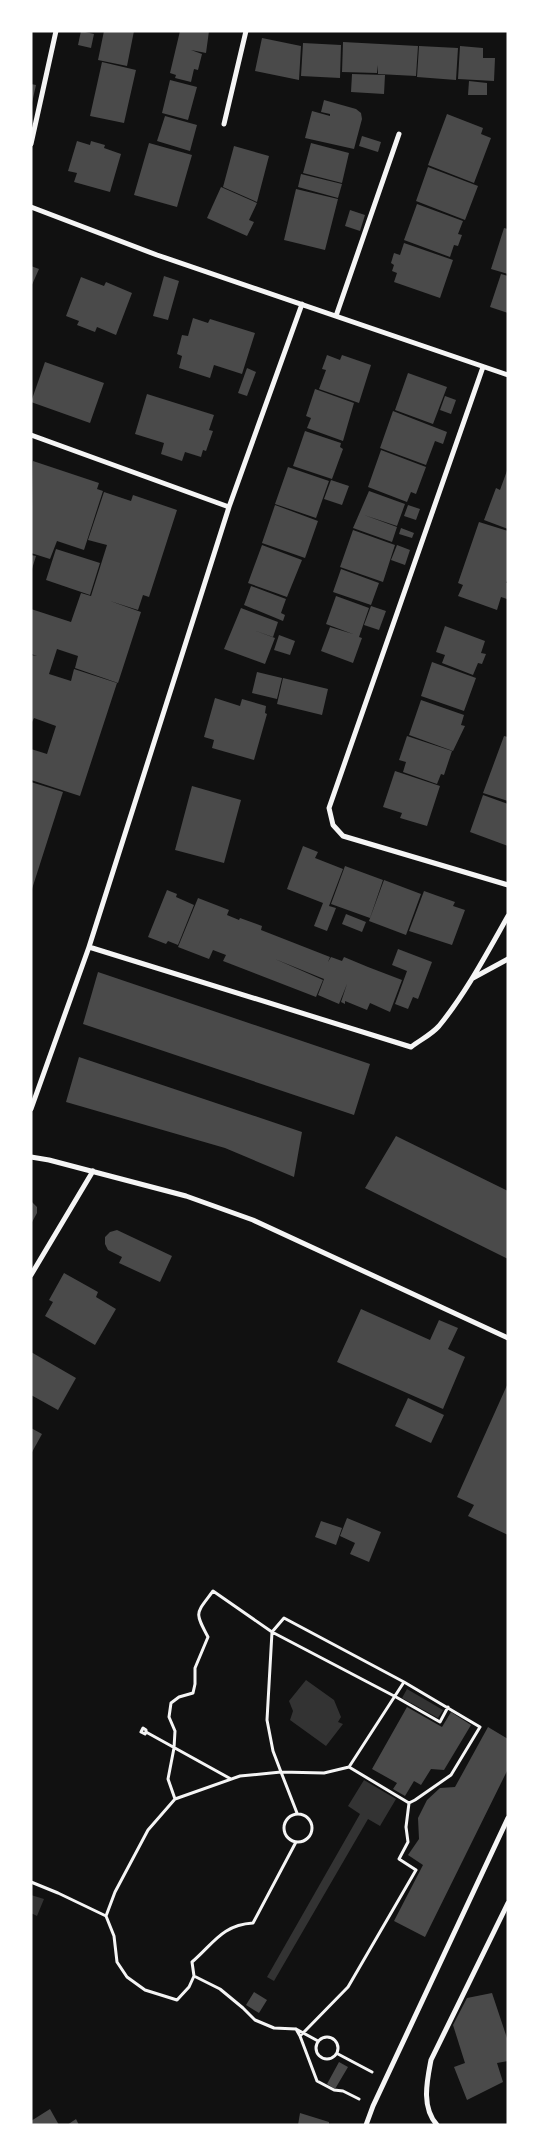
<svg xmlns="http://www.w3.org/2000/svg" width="539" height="2156" font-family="'Exo 2',sans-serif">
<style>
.water{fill:#333}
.building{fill:#4a4a4a}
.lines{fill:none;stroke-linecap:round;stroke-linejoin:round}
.path{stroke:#f5f5f5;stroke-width:3}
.minor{stroke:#f5f5f5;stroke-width:5}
</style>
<rect width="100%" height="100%" fill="#111"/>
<path class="water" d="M306,1680L334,1700L341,1717L338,1722L343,1724L326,1746L290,1720L293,1711L289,1701Z
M407,1689L443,1710L438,1718L402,1698Z
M364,1780L396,1799L380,1826L368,1819L274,1981L267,1977L360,1814L348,1806Z
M31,1895L44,1899L37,1916L31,1913Z"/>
<path class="building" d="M81,31L94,34L91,48L78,45Z
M104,31H134L127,66L98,60Z
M180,31H209L206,53L191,50L202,54L198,70L194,69L191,82L175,78L176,75L170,73Z
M262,38L301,46L299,80L255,71Z
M343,42L418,46L416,76L378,74V65L377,73L342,72Z
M303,43L341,45L340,78L301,76Z
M419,46L458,48L456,80L417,77Z
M460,46L483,48V58H495L494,81L458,79Z
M102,62L136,70L124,123L90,116Z
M352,74L385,75L384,94L351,92Z
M170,80L197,87L188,120L162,113Z
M469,81L487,83V95H468Z
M31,84L36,85L32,103H31Z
M324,100L356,109L361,113L362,119L354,149L305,138L312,111L330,116V114L321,112Z
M447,114L483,128L481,134L491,138L474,183L428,165Z
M165,116L197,125L190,151L157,141Z
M362,136L381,142L378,152L359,146Z
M77,141L90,145L91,141L105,145L104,148L121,154L110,192L74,182L77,173L68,171Z
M149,143L192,155L177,207L134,195Z
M311,143L349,153L342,183L303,173Z
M234,146L269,156L257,202L223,187Z
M428,167L478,186L465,220L416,201Z
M301,174L342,184L338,198L298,187Z
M221,187L257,203L249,220L254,222L247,236L207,218Z
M296,189L338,199L325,250L284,240Z
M417,204L463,221L458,234L462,235L458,246L454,245L450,257L404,240Z
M350,210L365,215L360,231L345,226Z
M504,228L508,229V274L491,269Z
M404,243L453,260L440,298L394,282L397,273L392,271L394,265L391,263L394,253L400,255Z
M31,266L39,269L31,287Z
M501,274L508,276V313L490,307Z
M164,276L179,281L168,320L153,316Z
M81,277L104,286L106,282L132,293L116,335L97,327L95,332L77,325L79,321L66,316Z
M193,318L208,323L210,319L255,333L242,374L214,365L210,378L179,368L182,356L177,354L182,335L188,336Z
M327,355L340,360L342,355L371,365L359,403L319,389L326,370L322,369Z
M45,362L104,383L90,423L31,402Z
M247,368L256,372L247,396L238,393Z
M408,373L447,387L433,424L395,410Z
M315,389L354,403L343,441L307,428L311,418L306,416Z
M147,394L214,415L209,430L213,431L206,451L203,450L201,457L185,452L182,461L161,454L164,443L135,434Z
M445,396L456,400L451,414L440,410Z
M393,411L447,432L443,444L435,441L426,465L380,448Z
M305,431L341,443L340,447L343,449L332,479L293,466Z
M381,450L426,467L416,494L411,492L407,502L368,487Z
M33,461L99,483L97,489L103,491L84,550L57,541L50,559L31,553Z
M288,467L329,481L316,518L275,504Z
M508,468V529L484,520L496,488L500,490Z
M331,480L349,486L342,505L324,499Z
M369,491L405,504L397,526L364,515L397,527L392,542L353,528Z
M104,492L131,501L133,495L177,510L149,597L143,595L138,610L110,601L141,612L118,683L75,668L78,656L57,649L49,674L71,681L74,669L117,683L80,796L31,780V749L47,754L56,726L34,718L31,724V655L37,656L31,654V609L71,622L81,593L91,596L107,545L88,540Z
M275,505L318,521L305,558L262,543Z
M408,505L420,509L416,520L404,516Z
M479,522L508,531V578L506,583H508V597L507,599L501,597L497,610L458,596L463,585L458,583Z
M401,528L414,533L412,538L399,534Z
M353,530L395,545L383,582L340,567Z
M262,545L302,560L287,597L248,583Z
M397,545L410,550L405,565L391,560Z
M56,549L100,563L90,595L46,580Z
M31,555L36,556L32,569H31Z
M341,569L379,583L371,605L333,592Z
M251,586L286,599L281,613L285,615L283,621L244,605Z
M336,596L369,608L359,637L362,638L353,663L321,651L330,627L353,634L326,624Z
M371,606L386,611L379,630L364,625Z
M241,608L278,622L273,637L245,627L275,638L265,664L224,649Z
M445,626L485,641L481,653L486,654L482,664L478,663L473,675L442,663L445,655L436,652Z
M279,635L295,641L290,655L274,650Z
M432,662L476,678L464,711L421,696Z
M257,672L282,678L277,699L252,693Z
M283,678L328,689L322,715L277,704Z
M215,698L240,706L242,699L266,706L265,713L267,714L254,760L212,748L214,740L204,737Z
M421,700L464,715L461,725L465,726L453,751L409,735Z
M407,736L452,751L444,775L441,774L437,784L403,772L406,762L399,760Z
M504,736L508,737V801L483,793Z
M395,771L440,786L427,826L400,818L402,813L383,807Z
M31,782L63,792L32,889H31Z
M192,786L241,800L224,863L175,850Z
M483,795L508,804V846L470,832Z
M303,846L318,852L315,858L343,869L329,906L336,908L327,931L314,926L323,903L287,889Z
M345,866L383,880L370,918L331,904Z
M384,880L421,894L406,935L369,921Z
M167,890L177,894L176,897L194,905L178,945L168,941L166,944L148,937Z
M424,891L438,896L430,917L438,896L455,902L453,906L465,910L452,945L409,931Z
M198,898L229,910L227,915L239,920L240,918L262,926L261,930L330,957L328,962L331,957L342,961L344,957L368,967L358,990L368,967L402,980L390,1012L370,1003L367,1010L345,1001V1004L341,1002L347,984L339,1004L318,995L324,979L275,959L323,980L316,997L223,961L226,955L213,950L209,959L178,947Z
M346,914L366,922L362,932L342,924Z
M398,949L432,962L418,999L413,997L408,1009L395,1004L407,971L392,965Z
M98,972L370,1064L354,1115L83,1024Z
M79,1057L302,1132L294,1177L225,1148L66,1102Z
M396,1136L508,1191V1259L365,1188Z
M31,1201L37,1207V1213L31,1224Z
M117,1230L172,1256L160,1282L119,1263L122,1257L108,1250L105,1244V1237L110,1232Z
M64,1273L98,1292L96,1297L116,1309L95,1345L45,1316L53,1302L49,1300Z
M361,1309L430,1340L439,1320L458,1328L448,1349L465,1357L443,1409L337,1362Z
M31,1352L76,1378L58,1410L31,1395Z
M508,1383V1535L468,1516L474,1505L457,1497Z
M408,1398L444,1415L431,1443L395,1426Z
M31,1428L42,1434L31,1454Z
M347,1518L381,1532L369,1562L350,1554L355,1543L340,1536Z
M321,1521L342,1528L336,1545L315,1537Z
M407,1707L442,1727L451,1712L471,1725L444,1770L431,1769L421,1785L414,1781L405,1796L393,1789L397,1783L372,1769Z
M488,1727L508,1739V1769L425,1937L394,1921L423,1865L408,1855L419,1839L418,1818L427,1800L440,1788L455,1787Z
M254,1992L267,2000L259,2013L246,2005Z
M492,1993L508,2041V2061L497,2063L503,2082L467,2100L454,2067L465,2063L453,2025L467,1998Z
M339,2062L348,2067L335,2089L327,2084Z
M50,2109L59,2125H31V2121Z
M300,2113L329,2122V2125H298Z
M76,2119L79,2125H67Z"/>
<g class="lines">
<path class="path" d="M146,1732V1730L143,1728L141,1732L145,1734L146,1732L231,1779
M349,1767L404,1682
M175,1799L240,1776L281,1772L273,1751L267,1720L272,1632L396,1697L440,1722L448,1707
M297,1813L281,1772L324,1773L349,1767L409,1803
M284 1828a14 14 0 1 1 28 0a14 14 0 1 1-28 0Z
M31,1882L58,1893L106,1916
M194,1976L192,1962C214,1943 222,1925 253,1923L296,1842
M296,2029L300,2036L303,2033L348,1987L416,1870L399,1859L408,1842L406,1827L409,1803L415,1800L451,1775L480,1727L404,1682L284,1618L272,1632L213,1591C196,1614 194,1611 208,1637L195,1668V1684L193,1693L179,1697L171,1703L169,1717L175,1731L174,1748L168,1779L175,1799L148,1830L115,1892L106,1916L114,1936L117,1962L127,1977L145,1990L177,2000L189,1987L194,1976L220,1989L243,2008L255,2020L274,2028L296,2029L318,2041
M300,2036L317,2081L334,2090L343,2091L359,2099
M316 2048a11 11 0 1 1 22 0a11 11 0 1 1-22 0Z
M338,2054L372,2072"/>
<path class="minor" d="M224,124L246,31
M31,144L56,31
M31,207L157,255L508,375
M336,316L399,134
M483,367L329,808L333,825L343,836L508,885
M31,435L229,507
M89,947L411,1047C420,1040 431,1035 439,1026C466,993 487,953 508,916
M473,978L508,959
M31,1109L89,947L229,507L302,304
M31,1157L49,1160L186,1196L253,1220L508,1338
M31,1275L93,1171
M366,2125L373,2106L508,1818
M437,2125C421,2107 427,2081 431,2060L508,1903"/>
</g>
<rect width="539" height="2156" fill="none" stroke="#ffffff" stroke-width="65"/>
</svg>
